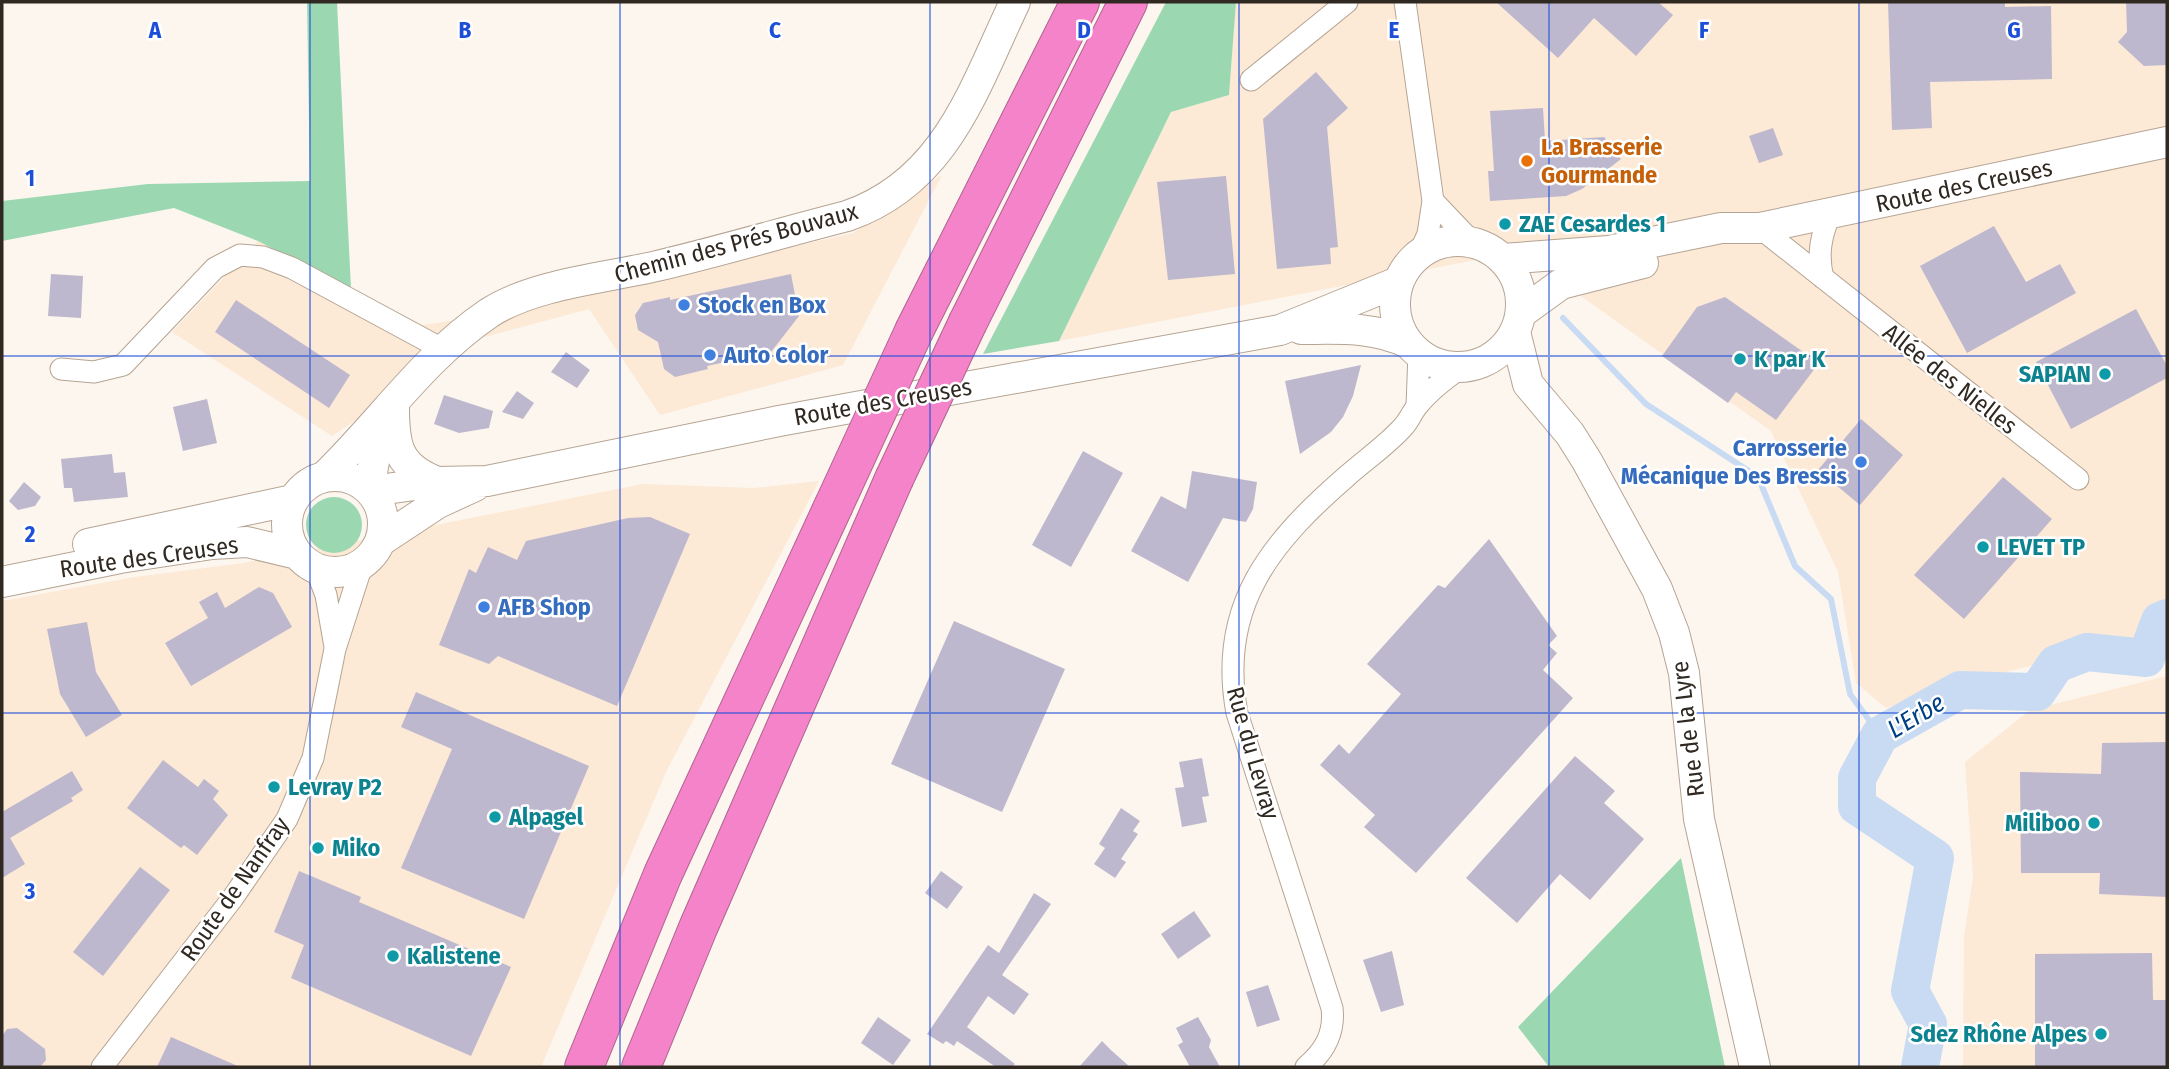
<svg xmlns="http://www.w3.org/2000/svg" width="2169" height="1069" font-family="'Fira Sans Condensed',sans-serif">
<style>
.built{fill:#fce9d6}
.green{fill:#9bd8b2}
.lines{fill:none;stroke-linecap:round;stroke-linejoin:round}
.stream{stroke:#c8dbf3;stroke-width:6}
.river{stroke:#c8dbf3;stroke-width:38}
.building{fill:#beb8ce}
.street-casing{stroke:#b5a493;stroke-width:23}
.secondary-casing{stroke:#b5a493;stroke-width:32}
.highway-casing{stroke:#af648f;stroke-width:40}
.street{stroke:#fff;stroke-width:21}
.secondary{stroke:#fff;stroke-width:30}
.highway{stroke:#f483ca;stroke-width:38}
.highway-bridge-casing{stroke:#af648f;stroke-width:40;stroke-linecap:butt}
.highway-bridge{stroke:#f483ca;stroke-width:38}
.grid{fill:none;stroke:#1d4ed8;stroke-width:2;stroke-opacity:0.55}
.food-dot{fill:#e8710a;stroke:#fff;stroke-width:2.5}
.culture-dot{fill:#0f9aa8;stroke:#fff;stroke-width:2.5}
.shop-dot{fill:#3f7fe0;stroke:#fff;stroke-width:2.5}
.labels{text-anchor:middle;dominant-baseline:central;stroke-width:5;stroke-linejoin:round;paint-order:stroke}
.food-label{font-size:24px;font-weight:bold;fill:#c56008;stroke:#fff;text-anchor:start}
.street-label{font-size:24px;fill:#302922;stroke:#fff}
.culture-label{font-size:24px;font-weight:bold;fill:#0d838f;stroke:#fff;text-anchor:start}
.shop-label{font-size:24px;font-weight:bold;fill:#366cbe;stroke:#fff;text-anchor:start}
.water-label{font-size:26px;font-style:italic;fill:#004184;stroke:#fff}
.grid-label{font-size:23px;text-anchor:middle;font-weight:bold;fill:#1d4ed8;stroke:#fff;stroke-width:5;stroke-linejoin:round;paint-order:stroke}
</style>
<rect width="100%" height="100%" fill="#fdf6ee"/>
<path class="built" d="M1236,2H2167V604L2131,641L1949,686L1886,708L1856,683L1838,572L1771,431L1585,299L1521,251L1059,341L1171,112L1229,95Z
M942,175L843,365L660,415L589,309L477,339L332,436L172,332L258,241L423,325L509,312L853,233Z
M819,481L666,772L541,1067H2V601L135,577L244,563L643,484L754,488Z
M2167,676V1067H1963L1964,936L1973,877L1965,762L2030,710Z"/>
<path class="green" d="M307,2H337L351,289L258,241L174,208L2,241V201L148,184L310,181Z
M1166,2H1236L1229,95L1171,112L1059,341L983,354Z
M306 525a28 28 0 1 1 56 0a28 28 0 1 1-56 0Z
M1681,858L1725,1067H1549L1518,1027Z"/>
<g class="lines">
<path class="stream" d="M1563,318L1646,404L1758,477L1795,566L1831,599L1850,694L1880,735"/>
<path class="river" d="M1920,1067L1928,1024L1910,991L1935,858L1857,806V778L1880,735L1960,690L2037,692L2056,664L2087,652L2146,658L2160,621L2167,618"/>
</g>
<path class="building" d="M1496,2H1658L1673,15L1636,56L1594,18L1558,58Z
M1888,2H2005V7L2051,6L2052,79L1930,82L1932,128L1892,130Z
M2126,2H2167V65L2144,66L2118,42L2127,32Z
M1316,72L1348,108L1327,127L1338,247L1330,248L1331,264L1277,269L1263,119Z
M1543,108L1545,141L1604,137L1621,159L1582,189L1566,196L1490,201L1488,171H1494L1490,111Z
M1773,128L1783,155L1759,163L1749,136Z
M1226,176L1235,274L1168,280L1157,182Z
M1994,226L2026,282L2060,264L2076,293L1967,353L1920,266Z
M51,274L83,276L81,318L48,316Z
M791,274L799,316L771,352L707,366L708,369L675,377L664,369L658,342L638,330L635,315L643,303L670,297V300Z
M1725,297L1819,363L1776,420L1736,392L1728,403L1662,356L1697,307Z
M236,300L350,375L329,408L215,332Z
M2136,309L2167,366V378L2071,429L2036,362Z
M566,352L590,370L577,388L551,372Z
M1361,365L1353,396L1343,417L1331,432L1300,454L1285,381Z
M517,391L534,403L523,419L502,412Z
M444,395L493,411L489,428L459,433L434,424Z
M207,399L217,443L183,451L173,407Z
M1861,419L1903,455L1860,505L1818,470Z
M1083,451L1123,473L1071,567L1032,545Z
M112,454L114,473L125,472L128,497L74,502L72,488H64L61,459Z
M1192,471L1257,482L1253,509L1246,522L1223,518L1188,582L1131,551L1161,496L1186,509Z
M2003,477L2052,519L1964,619L1914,575Z
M24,482L41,497L35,506L18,510L9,501Z
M650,517L690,534L617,706L498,656L489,664L439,645L469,569L476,573L488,547L517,560L526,541L628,518Z
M1489,539L1557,636L1548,645L1557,653L1543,670L1573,698L1416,873L1364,827L1375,815L1320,765L1339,744L1349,754L1401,694L1367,664L1438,585L1445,588Z
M259,587L273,593L292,627L191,686L165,643L208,618L199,602L217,592L225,608Z
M954,621L1065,669L1002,812L891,764Z
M87,622L96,672L122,715L86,737L60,694L47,629Z
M416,692L589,766L524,919L401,868L452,749L401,727Z
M2167,742V897L2099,894L2100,873H2021L2020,772L2101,774L2102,743Z
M1575,756L1615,791L1604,803L1644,839L1590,900L1560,874L1517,923L1466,878Z
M1202,758L1209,796L1202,797L1207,822L1182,827L1175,788L1184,787L1179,762Z
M163,760L198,787L204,779L219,791L213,799L228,815L197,855L184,845L181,848L127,808Z
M72,771L83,790L71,798L73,801L10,838L25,864L2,878V812Z
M1121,808L1140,821L1133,831L1138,834L1121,859L1126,862L1115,878L1094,864L1105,848L1099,844Z
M140,867L170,890L103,976L73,952Z
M299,871L361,897L359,902L511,967L471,1056L291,978L304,945L274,932Z
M941,871L963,887L947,909L925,893Z
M1034,893L1051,904L1002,975L1029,994L1014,1015L988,996L967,1027L1015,1064L1012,1067H996L957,1041L954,1046L946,1041L943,1044L927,1034L988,945L999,953Z
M1194,911L1211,936L1178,959L1161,934Z
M1392,951L1404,1005L1381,1012L1363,960Z
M2152,953L2153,1000H2167V1067H2035V954Z
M1268,985L1280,1020L1257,1027L1246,992Z
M878,1017L911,1040L893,1065L861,1043Z
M1198,1017L1211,1040L1209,1047L1220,1067H1190L1178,1045L1183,1042L1176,1028Z
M17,1028L45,1049L46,1060L40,1067H2V1036L7,1029Z
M171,1037L240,1067H157Z
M1102,1041L1112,1051L1130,1067H1079Z"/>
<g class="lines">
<g class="street-casing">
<path id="street" d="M1405,2L1433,201L1428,234L1419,254
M1251,80L1347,2
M1433,201L1472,242
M1760,228L2078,479
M1823,278C1817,254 1821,236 1830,214
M61,369L94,372L123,365L215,268L240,255L263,257L292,268L442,349
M1417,406L1419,353
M316,569L326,595L335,647
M102,1067L232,899L287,819L313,758L335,649L362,565
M1306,1067C1325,1051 1335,1033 1332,1008L1237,713C1217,606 1271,542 1347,476C1365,460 1387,445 1403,427C1409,421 1412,412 1418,405C1430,390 1446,378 1462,367"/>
</g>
<g class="secondary-casing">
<path id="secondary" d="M1395 304a63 63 0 1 1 126 0a63 63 0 1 1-126 0Z
M1503,259L1609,251L1721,228H1760L2167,142
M1521,313L1561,284L1643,263
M1301,329C1339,329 1373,326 1408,343
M1515,332L1528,384L1570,434L1587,461L1657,589L1674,633L1684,673L1699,819L1755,1067
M394,409C394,448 399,467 437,482
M287 524a48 48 0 1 1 96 0a48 48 0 1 1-96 0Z
M324,477C380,423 424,357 489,313C534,284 605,278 657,266C721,251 784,232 847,216C946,182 974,88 1015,2
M369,489L378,439L389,418
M371,491L437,482L487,481L779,421L1280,330L1398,282
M382,540L438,503L475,486
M88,544L293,500
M2,582L120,558L212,544L247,542L297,554"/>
</g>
<g class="highway-casing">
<path id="highway" d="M968,322L1128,2
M915,329L1080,2
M584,1067L663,874L833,507
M641,1067L698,928L894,479"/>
</g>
<use href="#street" class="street"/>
<use href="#secondary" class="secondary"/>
<use href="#highway" class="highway"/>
<g class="highway-bridge-casing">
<path id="highway-bridge" d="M894,479L968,322
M833,507L915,329"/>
</g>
<use href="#highway-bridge" class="highway-bridge"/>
</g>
<path class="grid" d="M310,2V1067M620,2V1067M930,2V1067M1239,2V1067M1549,2V1067M1859,2V1067M2,356H2167M2,713H2167"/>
<circle class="food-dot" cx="1527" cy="161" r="7"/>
<g class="culture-dot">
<circle cx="1505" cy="224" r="7"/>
<circle cx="1740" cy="359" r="7"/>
<circle cx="2105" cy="374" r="7"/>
<circle cx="1983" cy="547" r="7"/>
<circle cx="274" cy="787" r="7"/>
<circle cx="495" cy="817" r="7"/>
<circle cx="2094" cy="823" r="7"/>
<circle cx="318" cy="848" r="7"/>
<circle cx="393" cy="956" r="7"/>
<circle cx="2101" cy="1034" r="7"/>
</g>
<g class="shop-dot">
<circle cx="684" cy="305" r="7"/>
<circle cx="710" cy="355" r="7"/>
<circle cx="1861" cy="462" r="7"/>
<circle cx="484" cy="607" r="7"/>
</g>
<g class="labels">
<g class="food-label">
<text x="1541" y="147">La Brasserie<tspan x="1541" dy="28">Gourmande</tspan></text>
</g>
<g class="street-label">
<text transform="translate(1964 186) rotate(-12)">Route des Creuses</text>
<text transform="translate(736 243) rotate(-15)">Chemin des Prés Bouvaux</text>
<text transform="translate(1950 379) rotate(38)">Allée des Nielles</text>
<text transform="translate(883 402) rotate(-10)">Route des Creuses</text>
<text transform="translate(149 557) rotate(-8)">Route des Creuses</text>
<text transform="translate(1688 729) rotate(-97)">Rue de la Lyre</text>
<text transform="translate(1253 753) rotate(74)">Rue du Levray</text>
<text transform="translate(235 889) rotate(-55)">Route de Nanfray</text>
</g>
<g class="culture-label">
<text x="1519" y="224">ZAE Cesardes 1</text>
<text x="1754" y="359">K par K</text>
<text x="2091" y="374" text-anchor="end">SAPIAN</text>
<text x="1997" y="547">LEVET TP</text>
<text x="288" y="787">Levray P2</text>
<text x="509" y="817">Alpagel</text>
<text x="2080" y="823" text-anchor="end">Miliboo</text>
<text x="332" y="848">Miko</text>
<text x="407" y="956">Kalistene</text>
<text x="2087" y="1034" text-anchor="end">Sdez Rhône Alpes</text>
</g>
<g class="shop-label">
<text x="698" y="305">Stock en Box</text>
<text x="724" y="355">Auto Color</text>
<text x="1847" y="448" text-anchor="end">Carrosserie<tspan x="1847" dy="28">Mécanique Des Bressis</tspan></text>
<text x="498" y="607">AFB Shop</text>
</g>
<g class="water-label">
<text transform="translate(1916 716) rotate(-31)">L'Erbe</text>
</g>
</g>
<g class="grid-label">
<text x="155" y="38">A</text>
<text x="465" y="38">B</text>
<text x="775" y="38">C</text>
<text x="1084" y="38">D</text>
<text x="1394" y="38">E</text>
<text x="1704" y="38">F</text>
<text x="2014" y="38">G</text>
<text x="30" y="186">1</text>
<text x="30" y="542">2</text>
<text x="30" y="899">3</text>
</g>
<rect width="2169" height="1069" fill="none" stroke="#302922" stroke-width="7"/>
</svg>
